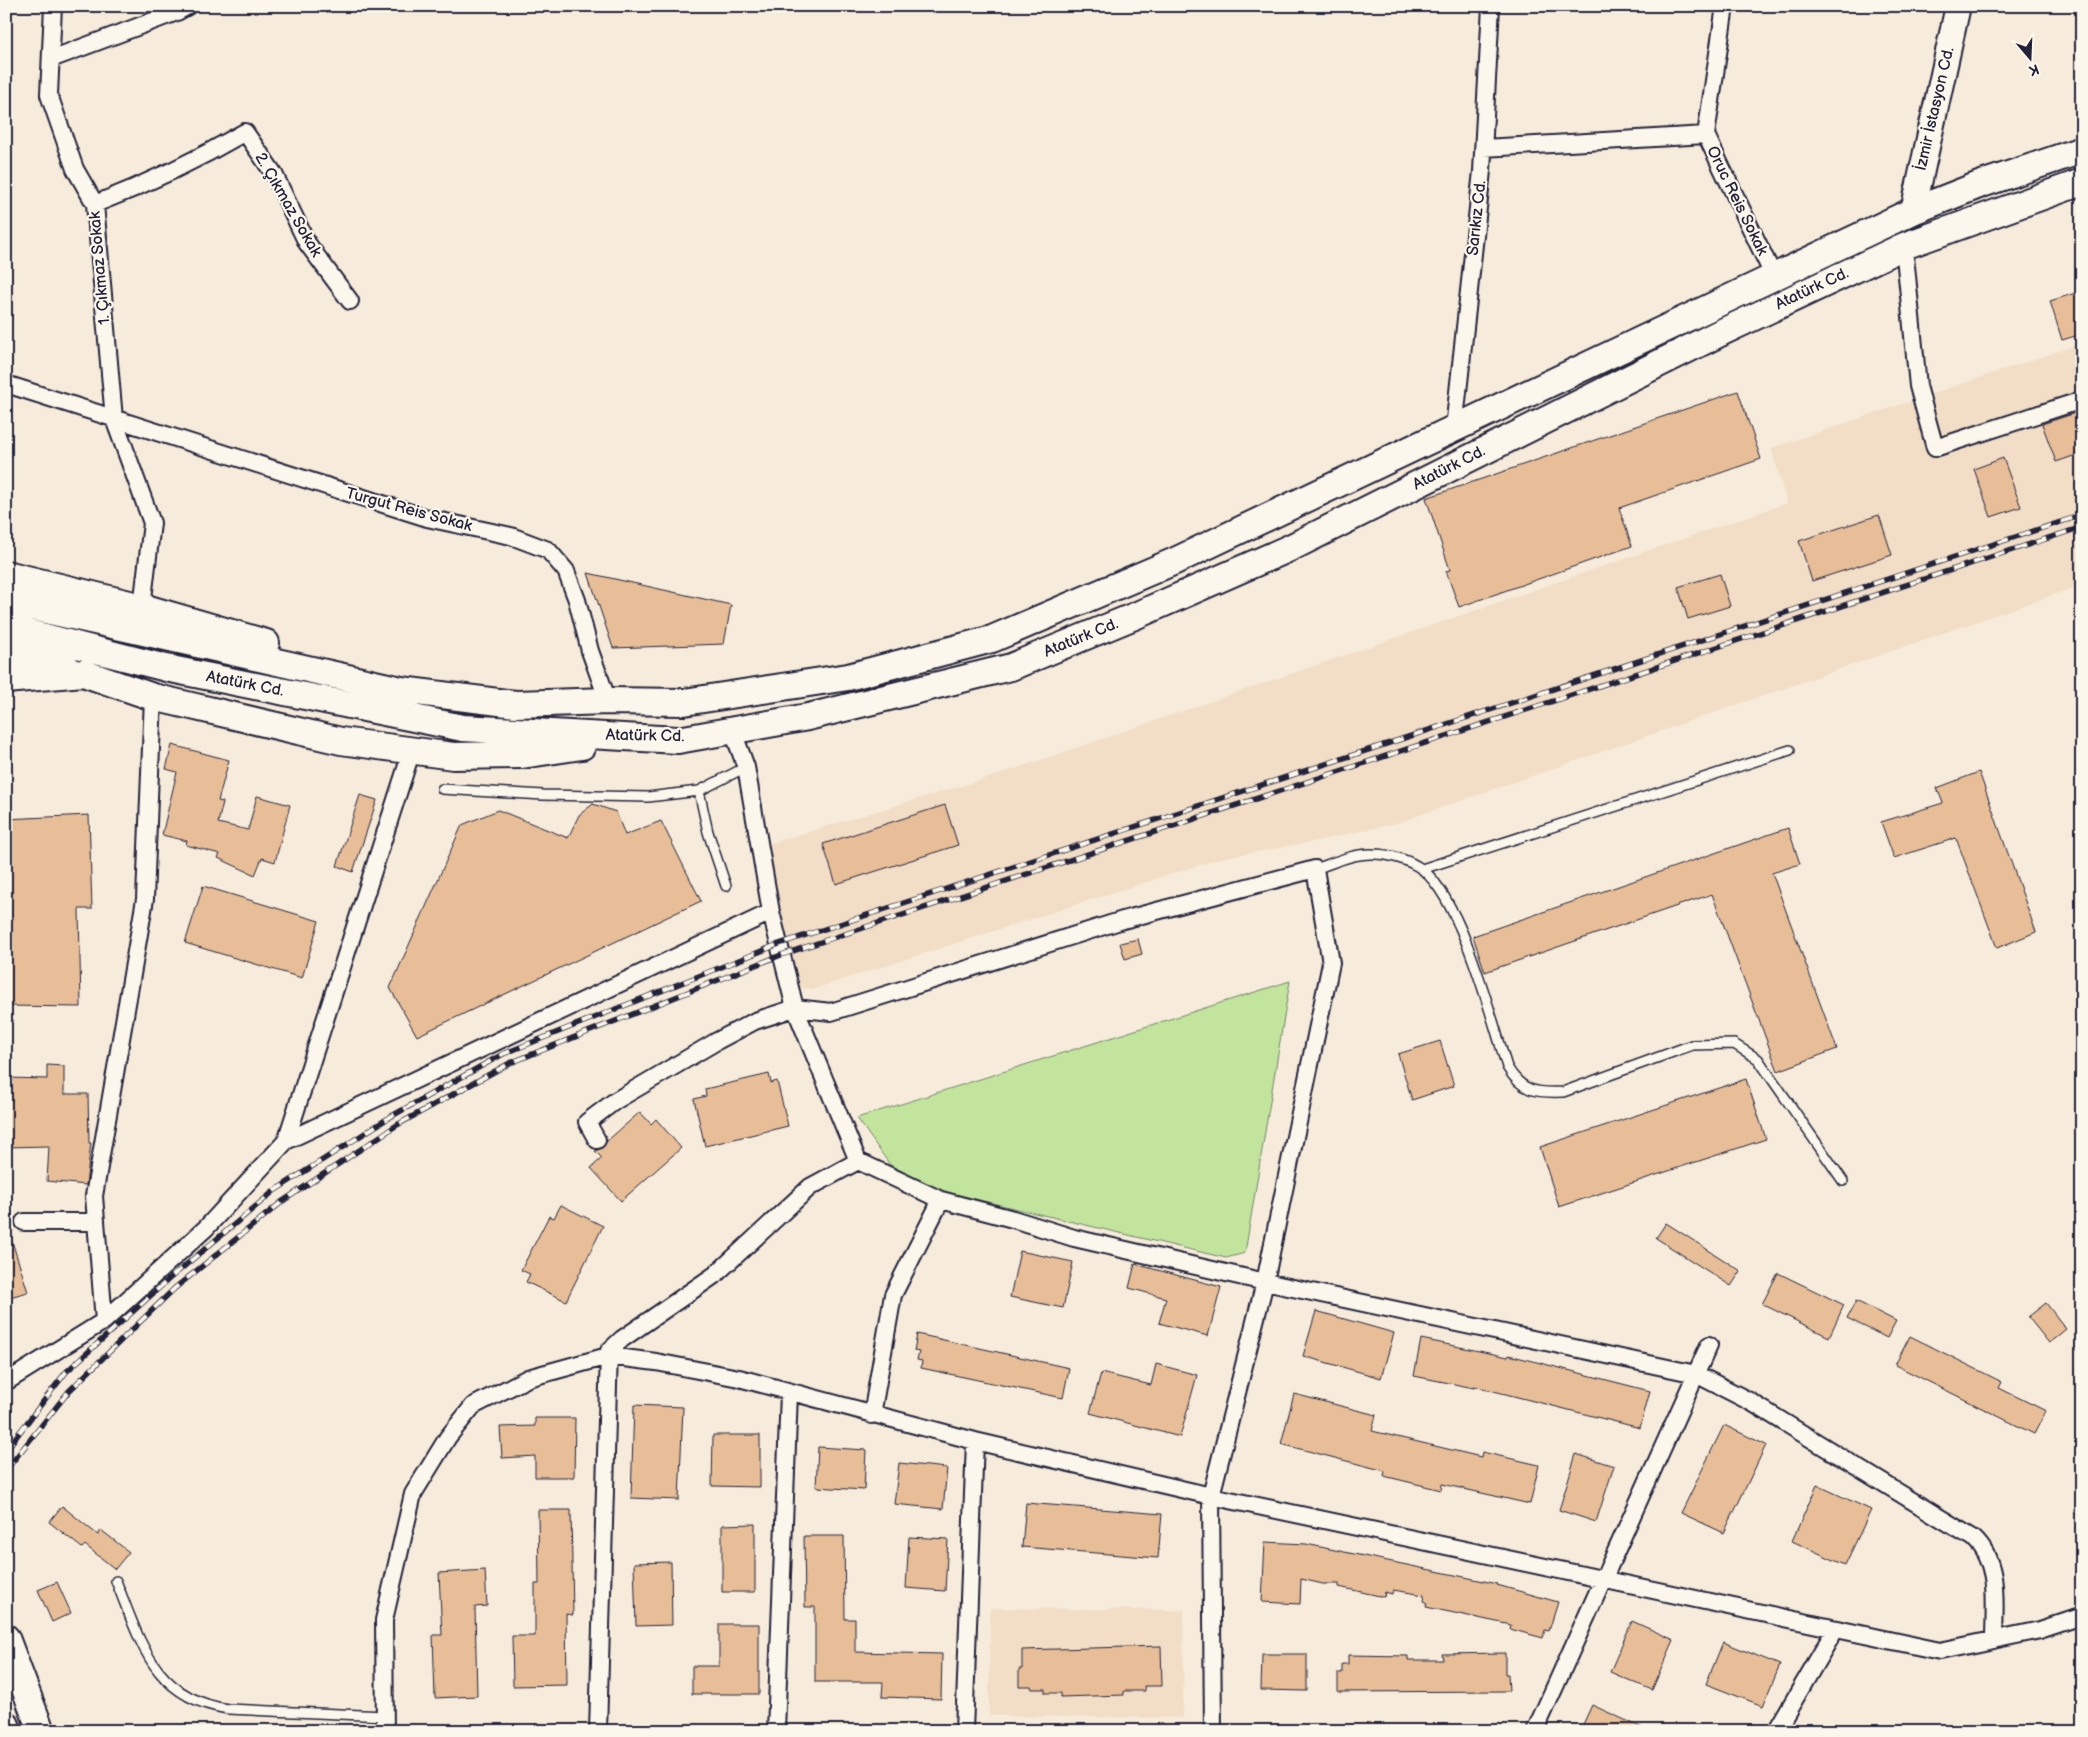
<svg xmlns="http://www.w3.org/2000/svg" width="2088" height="1737" font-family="'Balsamiq Sans',sans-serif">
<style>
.built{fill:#f2dec7}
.green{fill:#c3e49d;stroke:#72836c}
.building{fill:#e8be98;stroke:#22223b}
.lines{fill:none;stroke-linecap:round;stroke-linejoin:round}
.lane-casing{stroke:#22223b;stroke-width:12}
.street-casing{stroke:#22223b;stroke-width:20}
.secondary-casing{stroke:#22223b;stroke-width:28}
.primary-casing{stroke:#22223b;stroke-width:30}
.lane{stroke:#fbf7ec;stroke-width:9}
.street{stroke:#fbf7ec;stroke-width:16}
.secondary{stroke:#fbf7ec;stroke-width:24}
.primary{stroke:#fbf7ec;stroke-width:26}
.rail-casing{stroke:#22223b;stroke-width:5.5}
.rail{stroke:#fbf7ec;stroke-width:4;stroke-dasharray:11;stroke-linecap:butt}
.labels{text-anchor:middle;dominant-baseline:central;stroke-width:4.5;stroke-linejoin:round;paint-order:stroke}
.street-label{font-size:16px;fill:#22223b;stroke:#fbf7ec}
</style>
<rect width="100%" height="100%" fill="#f7ecdb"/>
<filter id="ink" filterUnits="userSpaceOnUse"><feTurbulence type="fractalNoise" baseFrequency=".02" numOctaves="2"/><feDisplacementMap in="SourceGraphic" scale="10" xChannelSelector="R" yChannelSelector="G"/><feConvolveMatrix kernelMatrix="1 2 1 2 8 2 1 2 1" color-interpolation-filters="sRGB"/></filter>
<g filter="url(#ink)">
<path class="built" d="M2082,343V585L1397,823L1313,842L1221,858L814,989L782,985L759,905L754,848L997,775L1787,503L1771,448Z
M990,1608L1184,1610L1183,1718L989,1716Z"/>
<path class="green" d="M1290,981L1245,1253L1226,1258L941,1191L890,1165L857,1118Z"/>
<path class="building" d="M2082,291V334L2062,340L2050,301Z
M1738,391L1761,459L1619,508L1632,546L1459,607L1446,571L1450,570L1426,498Z
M2082,411V453L2056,462L2042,424Z
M2003,458L2021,507L1991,517L1974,469Z
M1879,515L1892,555L1812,581L1799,541Z
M588,573L731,605L724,644L613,648Z
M1720,574L1730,606L1688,619L1678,587Z
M172,745L229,760L218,801L223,802L218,823L248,830L257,796L290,805L275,862L262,858L255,875L218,858L220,854L186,845L187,841L162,835L177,772L166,769Z
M1979,772L2036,932L1997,948L1956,838L1894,858L1881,822L1943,803L1937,788Z
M360,795L377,800L353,872L337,866Z
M593,804L616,812L625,835L661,821L701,901L417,1036L390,988L462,825L498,810L568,838L579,815Z
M945,805L958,845L836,884L823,844Z
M89,815L92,909H79L81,1007L6,1006V819Z
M1788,828L1800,864L1772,873L1837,1049L1778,1071L1712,894L1485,972L1473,936Z
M203,886L319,921L302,978L185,943Z
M1138,939L1142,954L1125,959L1120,943Z
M1440,1041L1454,1086L1412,1100L1398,1054Z
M47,1065L64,1066V1094H88L89,1143H91L86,1185L47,1181L49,1146L6,1147V1078L47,1079Z
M769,1074L771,1083L777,1081L788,1126L705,1146L694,1099L706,1096L705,1089Z
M1746,1079L1766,1139L1559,1207L1540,1147Z
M640,1112L651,1124L656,1119L681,1148L621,1201L591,1168L602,1158L595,1151L602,1148L607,1141Z
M561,1205L603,1226L566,1301L526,1282L530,1274L521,1270L549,1216L554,1218Z
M1666,1223L1741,1271L1731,1286L1656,1238Z
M10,1235L28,1292L6,1298V1236Z
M1020,1251L1073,1262L1063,1308L1010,1297Z
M1135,1264L1221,1287L1208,1336L1159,1323L1166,1298L1129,1288Z
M1778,1273L1844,1305L1829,1337L1762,1304Z
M1856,1301L1896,1321L1887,1338L1847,1318Z
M2046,1303L2066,1329L2049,1343L2028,1317Z
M1316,1311L1394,1333L1381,1378L1303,1356Z
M917,1334L1069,1368L1063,1398L921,1368L922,1361L917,1360L919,1352L914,1351Z
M1910,1336L2002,1382L1999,1388L2046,1411L2034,1434L1895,1365Z
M1421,1339L1508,1357L1509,1355L1650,1391L1640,1428L1474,1386V1388L1414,1376Z
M1156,1364L1197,1375L1180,1437L1090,1413L1101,1373L1151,1385Z
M1294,1394L1376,1415L1372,1431L1481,1457L1482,1452L1539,1465L1530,1504L1442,1484L1441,1490L1384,1476L1385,1471L1281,1444Z
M634,1405L683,1407L679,1500L631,1498Z
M535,1418H575L574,1477H535V1456L502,1458L500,1427L535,1426Z
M1724,1425L1766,1445L1724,1533L1681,1513Z
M713,1435H760V1487L712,1486Z
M818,1447L866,1450L864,1490L816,1487Z
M1576,1454L1614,1466L1596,1522L1559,1510Z
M899,1463L947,1468L943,1509L894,1504Z
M1817,1485L1871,1510L1845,1565L1792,1541Z
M1026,1503L1162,1514L1158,1558L1022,1547Z
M62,1506L98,1535L101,1530L129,1552L115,1569L85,1545L82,1548L49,1522Z
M538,1510H571L573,1615L566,1614L567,1685L513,1686L512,1636H535V1584H539Z
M755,1524V1592H722V1525Z
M804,1536H844L845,1619H855V1652L942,1654L941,1699L882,1697L883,1682H815V1607H805Z
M909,1537L948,1539L945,1591L906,1588Z
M1265,1542L1306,1544L1498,1584L1497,1585L1558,1602L1549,1631L1545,1630L1543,1638L1510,1629L1511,1625L1426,1607L1427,1603L1423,1601L1424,1595L1393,1590L1392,1594L1385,1592L1384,1597L1339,1587V1584H1323L1301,1579L1300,1604L1262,1602Z
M671,1562L672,1625L636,1626L634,1563Z
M485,1570L487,1606L475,1607L477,1696L435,1698L433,1635H442L439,1573Z
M57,1582L71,1613L52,1622L38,1590Z
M1632,1621L1674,1640L1652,1690L1610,1672Z
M719,1624H759V1694H692V1666H719Z
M1723,1642L1780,1665L1763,1706L1706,1684Z
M1161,1646L1162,1686H1144L1145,1691H1124V1695L1061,1697V1693H1045V1689H1032L1031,1686H1019V1669H1022V1650Z
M1505,1653V1674H1508L1509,1691L1338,1692V1673H1342V1664H1348V1655L1408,1656V1660H1443L1442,1654Z
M1262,1654H1307V1691L1261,1690Z
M1592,1705L1649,1731H1580Z"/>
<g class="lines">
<g class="lane-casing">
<path id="lane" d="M442,789L543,795L648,797L699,791L746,767
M699,791L708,832L726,886
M1315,869C1333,863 1354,853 1373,854C1389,854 1410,860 1423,870C1462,902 1491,1017 1507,1067C1522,1092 1536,1093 1563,1092L1692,1045L1734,1044L1758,1059L1843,1181
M1422,869L1790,750
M116,1581C141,1642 153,1698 228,1709L385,1716"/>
</g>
<g class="street-casing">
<path id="street" d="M53,6L49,95L75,169L95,204L114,419L152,523L142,607
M1725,6L1706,135L1774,277
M51,59L177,12L188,6
M1483,148L1706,135
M95,204C147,184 197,160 245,132L274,174L307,243L350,301
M1904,246L1918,386L1935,448L2082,400
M6,384L427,518L511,536L548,550L566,571L577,600L590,651L608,701
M1454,429L1482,171L1491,6
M732,729L746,767L771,912L795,1008L831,1012L1123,920L1315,869L1331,963L1265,1282L1211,1496L1213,1731
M597,1140L587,1122L615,1101L717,1041L755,1021L795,1008L858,1161L941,1200
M286,1141L771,912
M24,1222H96
M104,1321L94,1196L145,899L153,697
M6,1382L104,1321L206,1228L286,1141L412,750
M872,1415L893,1295L941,1200L1013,1219L1074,1238L1265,1282L1696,1374L1751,1402L1973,1538C2001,1563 1994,1605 1994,1640
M385,1731L384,1620L413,1494L448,1437L473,1406L528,1378L608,1356L656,1362L739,1378L975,1441L1211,1496L1940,1651L2040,1630L2082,1616
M598,1731L609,1351L622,1339L716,1274L810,1187L858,1161
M776,1731L789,1393
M964,1731L975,1441
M1535,1731L1709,1345
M1776,1731L1835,1630"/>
</g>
<g class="secondary-casing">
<path id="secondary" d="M1913,211L1958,6"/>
</g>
<g class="primary-casing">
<path id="primary" d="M6,574L142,607L266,643
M6,601L401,690L516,704L608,701L684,702L848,677L992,639L1175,561L1913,211L1979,185L2082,150
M6,627L166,668L463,728L678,740L808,717L1011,667L1137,615L1292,547L1722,332L1904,246L2082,182
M6,650L68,669
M6,680L83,673L153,697L341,741L453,756L522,755L582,746
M6,1638L41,1731
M6,1725L8,1731"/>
</g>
<use href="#lane" class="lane"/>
<use href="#street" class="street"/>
<use href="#secondary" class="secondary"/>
<use href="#primary" class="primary"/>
<g class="rail-casing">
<path id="rail" d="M6,1450L66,1372L169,1279L274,1191L390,1117L503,1054L779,944L2082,515
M6,1470L69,1391L175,1288L283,1201L397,1125L510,1063L781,955L2082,527"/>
</g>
<use href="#rail" class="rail"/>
</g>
</g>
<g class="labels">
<g class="street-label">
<text transform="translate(1935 109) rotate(-77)">İzmir İstasyon Cd.</text>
<text transform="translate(1737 201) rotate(64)">Oruc Reis Sokak</text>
<text transform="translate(288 205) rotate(60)">2. Çıkmaz Sokak</text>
<text transform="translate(1477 218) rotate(-84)">Sarıkız Cd.</text>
<text transform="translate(100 268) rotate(-95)">1. Çıkmaz Sokak</text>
<text transform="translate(1812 289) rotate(-25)">Atatürk Cd.</text>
<text transform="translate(1449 468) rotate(-27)">Atatürk Cd.</text>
<text transform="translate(409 510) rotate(15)">Turgut Reis Sokak</text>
<text transform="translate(1081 638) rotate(-22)">Atatürk Cd.</text>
<text transform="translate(245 684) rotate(11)">Atatürk Cd.</text>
<text transform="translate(645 736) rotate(1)">Atatürk Cd.</text>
</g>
</g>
<rect width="2088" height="1737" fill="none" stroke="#fbf7ec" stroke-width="25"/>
<rect x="12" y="12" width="2063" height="1712" fill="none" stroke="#22223b" stroke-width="2" filter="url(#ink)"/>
<g transform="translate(2030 58) rotate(161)" stroke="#fbf7ec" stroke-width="4" paint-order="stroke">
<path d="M0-4L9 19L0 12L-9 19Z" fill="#22223b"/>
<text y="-8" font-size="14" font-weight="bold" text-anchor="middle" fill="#22223b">K</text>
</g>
</svg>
